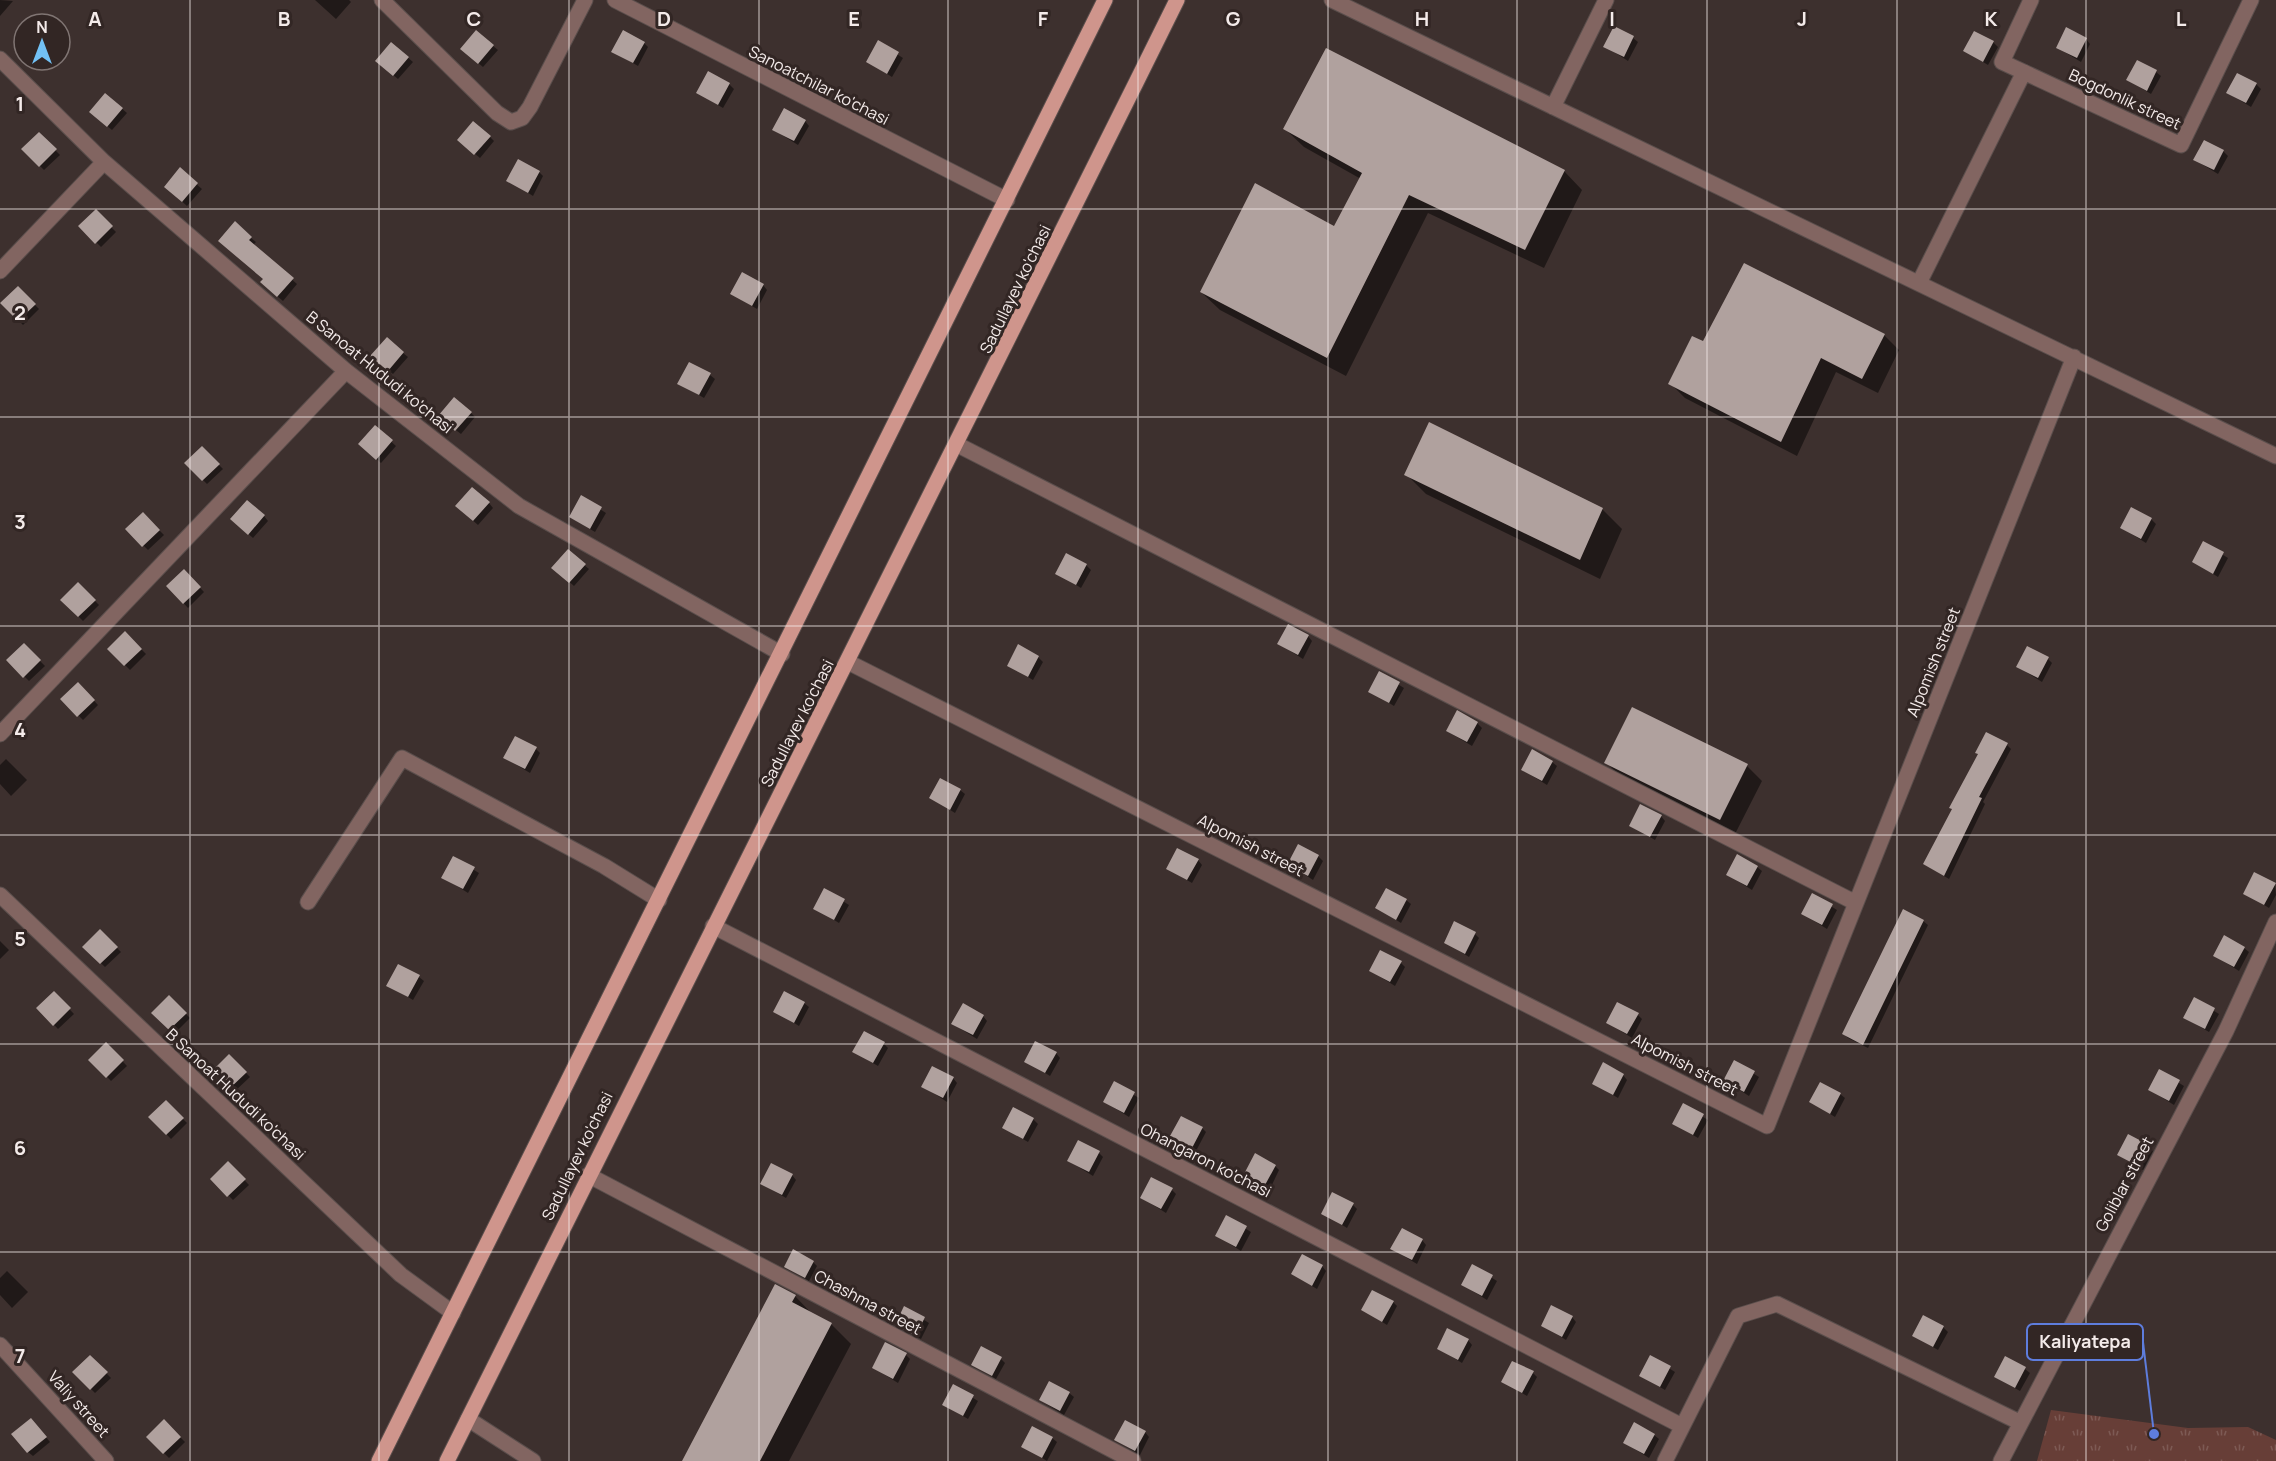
<svg xmlns="http://www.w3.org/2000/svg" width="2276" height="1461" font-family="Manrope,sans-serif">
<style>
.grass{fill:url(#grass-tufts)}
.shadow{fill:#0007}
.building{fill:#b0a19e}
.lines{fill:none;stroke-linecap:round;stroke-linejoin:round}
.minor-casing{stroke:#5a4e4c;stroke-width:17}
.major-casing{stroke:#5a4e4c;stroke-width:17}
.minor{stroke:#826561;stroke-width:15}
.major{stroke:#cf958c;stroke-width:15}
.grid{fill:none;stroke:#f4ebea;stroke-width:1.5;stroke-opacity:0.55}
.labels{text-anchor:middle;dominant-baseline:central;stroke-width:6;stroke-linejoin:round;paint-order:stroke}
.street-label{font-size:16px;fill:#f4ebea;stroke:#322624}
.grid-label{font-size:20px;text-anchor:middle;font-weight:bold;fill:#f4ebea;stroke:#322624;stroke-width:6;stroke-linejoin:round;paint-order:stroke}
.leader{fill:none;stroke:#5e7ddd;stroke-width:2}
.callout-dot{fill:#5e7ddd;stroke:#322624;stroke-width:2}
.callout{fill:#322624;stroke:#5e7ddd;stroke-width:2}
.callout-label{font-size:18px;text-anchor:middle;font-weight:bold;fill:#f4ebea}
</style>
<defs>
<pattern id="grass-tufts" width="24" height="20" patternUnits="userSpaceOnUse" patternTransform="scale(1.5)"><rect width="24" height="20" fill="#673e37"/><path d="M3 7l-1-3M5 7V3M7 7l1-3M15 17l-1-3M17 17v-4M19 17l1-3" fill="none" stroke="#7d5a54"/></pattern>
</defs>
<rect width="100%" height="100%" fill="#3d302e"/>
<path class="grass" d="M2051,1410L2188,1428L2248,1427L2276,1440V1461H2037Z"/>
<path class="shadow" d="M0,0L13,1L0,16Z
M315,0H349L351,2L336,19Z
M1633,38L1638,42L1628,61L1605,46Z
M2086,39L2090,44L2081,62L2058,48Z
M878,42L903,58L892,77L868,62Z
M1993,42L1998,47L1988,65L1965,51Z
M644,43L648,47L638,66L613,51Z
M392,44L413,62L398,79L381,65Z
M493,46L498,50L483,67L466,53Z
M60,48L64,52L60,57Z
M39,60H58L50,69Z
M2156,72L2161,76L2151,94L2128,80Z
M729,84L734,89L723,108L698,93Z
M2256,84L2261,89L2251,107L2228,93Z
M106,95L127,113L112,130L95,116Z
M805,121L809,126L798,145L774,130Z
M1285,129L1564,171L1582,190L1544,268L1428,213L1346,376L1220,310L1201,292L1335,228L1361,179L1304,147Z
M39,134L60,155L44,170L23,149Z
M490,137L494,141L480,158L463,144Z
M2223,151L2228,156L2218,174L2195,160Z
M180,170L202,189L187,206L166,187Z
M539,172L543,176L533,196L508,180Z
M95,211L116,232L101,247L80,226Z
M251,238L256,242L253,245L297,284L283,301L266,287L264,279L225,245Z
M763,285L767,290L757,309L732,294Z
M18,288L39,309L23,325L2,303Z
M1884,335L1899,350L1878,393L1836,372L1797,456L1685,398L1670,383L1703,343Z
M403,353L408,357L393,374L376,360Z
M710,375L715,379L704,398L679,383Z
M471,413L475,417L461,434L444,421Z
M375,427L396,446L381,463L360,444Z
M202,448L223,469L207,484L186,463Z
M1406,474L1602,509L1622,529L1600,579L1426,494Z
M581,497L606,513L595,532L570,517Z
M489,503L493,508L478,525L462,511Z
M143,514L164,535L148,550L127,529Z
M264,516L268,521L253,538L237,524Z
M2151,519L2156,524L2146,543L2122,528Z
M2204,543L2228,558L2218,577L2194,562Z
M584,565L589,569L574,586L558,572Z
M1086,565L1091,570L1081,588L1057,573Z
M184,571L204,592L188,608L168,586Z
M78,584L99,605L83,621L62,600Z
M125,633L146,654L130,670L109,649Z
M1308,636L1312,641L1303,659L1279,644Z
M24,645L45,666L29,681L8,660Z
M1038,657L1043,662L1033,680L1008,665Z
M2048,659L2052,663L2042,682L2018,667Z
M1380,673L1404,688L1394,706L1370,691Z
M78,684L98,705L83,720L62,699Z
M1477,723L1482,728L1472,746L1447,731Z
M2007,745L2011,749L1983,802L1985,804L1949,879L1924,864Z
M536,749L540,753L530,773L505,758Z
M6,759L27,780L11,796L0,784V765Z
M1552,762L1557,766L1547,785L1523,770Z
M1606,762L1747,766L1762,781L1735,834L1621,777Z
M960,790L965,794L955,813L931,798Z
M1661,816L1665,821L1655,840L1631,826Z
M1318,856L1323,861L1313,880L1289,864Z
M454,858L479,873L468,893L443,877Z
M1198,860L1202,865L1192,883L1168,869Z
M1757,867L1762,871L1752,890L1728,875Z
M2275,885L2276,895L2269,908L2245,893Z
M825,890L849,905L839,923L815,908Z
M1813,895L1837,910L1827,929L1803,914Z
M1406,900L1411,904L1401,923L1377,908Z
M1923,921L1928,925L1868,1048L1848,1038L1844,1034Z
M100,931L121,952L105,967L84,947Z
M1475,934L1479,938L1469,957L1445,942Z
M0,941L9,950L0,959Z
M2244,948L2249,952L2239,971L2215,956Z
M1401,963L1405,967L1395,986L1371,971Z
M419,977L424,981L413,1000L388,985Z
M54,993L74,1014L58,1029L38,1008Z
M169,997L190,1018L174,1034L153,1013Z
M2195,999L2219,1014L2209,1032L2185,1018Z
M804,1003L809,1007L799,1026L775,1011Z
M1638,1015L1642,1019L1632,1038L1608,1023Z
M983,1016L987,1021L977,1039L953,1024Z
M106,1044L127,1066L111,1081L91,1060Z
M884,1044L888,1048L878,1066L854,1052Z
M1056,1053L1060,1058L1050,1076L1026,1061Z
M229,1056L250,1077L234,1092L214,1071Z
M1735,1062L1759,1077L1749,1096L1725,1081Z
M2160,1071L2184,1086L2174,1105L2150,1090Z
M1623,1075L1627,1080L1618,1098L1593,1083Z
M953,1078L957,1083L947,1102L923,1086Z
M1114,1083L1139,1098L1129,1117L1105,1102Z
M1840,1094L1845,1098L1835,1117L1811,1102Z
M166,1102L187,1123L171,1139L150,1117Z
M1684,1105L1708,1120L1698,1138L1674,1124Z
M1033,1119L1038,1124L1028,1142L1004,1128Z
M1202,1128L1206,1132L1196,1151L1172,1136Z
M2129,1136L2153,1151L2143,1170L2119,1155Z
M1099,1153L1103,1157L1093,1176L1069,1161Z
M228,1163L249,1185L233,1200L212,1179Z
M1275,1166L1279,1170L1270,1189L1245,1174Z
M792,1175L796,1180L786,1198L762,1184Z
M1172,1190L1176,1194L1166,1213L1142,1198Z
M1353,1205L1357,1209L1347,1228L1323,1213Z
M1227,1217L1251,1232L1241,1251L1217,1236Z
M1422,1240L1426,1245L1417,1264L1392,1249Z
M813,1262L817,1266L809,1281L785,1266Z
M1322,1266L1326,1271L1317,1289L1292,1274Z
M1473,1266L1497,1281L1487,1300L1463,1285Z
M7,1271L28,1292L12,1308L0,1295V1278Z
M795,1296L813,1315L831,1324L851,1344L789,1461H683Z
M1393,1302L1397,1306L1387,1325L1363,1310Z
M905,1308L929,1323L921,1339L896,1325Z
M1572,1317L1576,1322L1566,1340L1542,1325Z
M1943,1327L1948,1332L1938,1350L1914,1336Z
M1468,1340L1472,1345L1462,1363L1438,1348Z
M906,1355L910,1359L898,1383L874,1368Z
M90,1357L111,1378L95,1393L74,1372Z
M1651,1357L1675,1372L1665,1390L1641,1376Z
M1001,1359L1005,1363L996,1379L972,1364Z
M2025,1369L2030,1373L2020,1391L1995,1377Z
M1533,1373L1537,1377L1527,1396L1503,1381Z
M954,1386L978,1401L968,1419L944,1405Z
M1069,1393L1074,1397L1064,1415L1040,1400Z
M164,1421L185,1442L169,1458L148,1437Z
M35,1424L50,1442L33,1456L28,1452Z
M1145,1432L1149,1437L1140,1455L1116,1440Z
M1654,1435L1659,1439L1649,1458L1625,1443Z
M1052,1438L1057,1442L1047,1461L1023,1446Z"/>
<path class="building" d="M1614,26L1634,36L1624,57L1603,47Z
M2066,27L2087,38L2077,58L2056,48Z
M476,30L494,45L478,64L460,49Z
M623,30L645,42L633,63L611,52Z
M1974,31L1994,41L1983,62L1963,51Z
M878,40L899,52L887,74L866,62Z
M391,42L409,57L393,76L375,61Z
M1326,48L1565,170L1525,250L1409,195L1327,358L1200,292L1255,183L1334,226L1362,173L1283,129Z
M2137,60L2157,70L2147,91L2126,80Z
M708,71L730,83L718,105L696,93Z
M2237,73L2257,83L2246,103L2226,93Z
M105,93L123,108L107,127L89,112Z
M784,108L806,120L794,141L772,130Z
M473,121L491,136L474,155L457,140Z
M39,132L57,149L39,167L21,149Z
M2204,140L2224,150L2214,170L2193,160Z
M518,159L540,171L528,193L506,181Z
M180,167L198,183L182,202L164,187Z
M96,209L113,226L95,244L78,226Z
M235,221L252,237L249,240L294,278L277,297L260,282L263,279L218,241Z
M1744,263L1885,334L1862,379L1821,358L1781,442L1668,384L1692,336L1703,341Z
M742,272L764,284L752,306L730,294Z
M18,286L36,304L18,321L0,303Z
M387,337L404,352L388,371L370,356Z
M689,362L711,373L699,395L677,384Z
M454,397L472,412L455,431L438,416Z
M1429,422L1603,508L1580,560L1404,475Z
M375,425L393,440L376,460L358,444Z
M202,446L220,464L202,481L184,463Z
M472,487L490,502L473,521L455,506Z
M581,495L602,507L590,529L569,517Z
M247,500L265,515L248,535L230,519Z
M2131,507L2152,518L2141,539L2120,528Z
M143,512L160,530L142,547L125,529Z
M2203,541L2224,552L2213,574L2192,562Z
M568,549L586,564L569,583L551,568Z
M1066,553L1087,564L1076,585L1055,574Z
M184,569L201,587L183,604L166,586Z
M78,582L96,600L78,617L60,600Z
M1288,624L1309,635L1298,655L1277,644Z
M125,631L142,649L124,666L107,649Z
M24,643L41,660L23,678L6,660Z
M1018,644L1039,656L1028,677L1007,666Z
M2027,646L2049,657L2038,678L2016,667Z
M1379,671L1400,682L1389,703L1368,692Z
M78,682L95,700L77,717L60,699Z
M1632,707L1748,764L1720,820L1604,763Z
M1457,710L1478,722L1467,742L1446,731Z
M1986,732L2008,743L1979,797L1982,798L1944,876L1923,864L1952,809L1949,808L1978,754L1975,753Z
M515,736L537,747L525,769L503,758Z
M1532,749L1553,761L1542,781L1521,770Z
M940,778L961,789L950,810L929,798Z
M1640,804L1662,815L1650,837L1629,826Z
M1298,844L1319,855L1308,876L1287,865Z
M1177,848L1199,859L1187,880L1166,869Z
M1737,854L1758,866L1747,886L1726,875Z
M453,856L475,867L463,889L441,878Z
M2254,872L2276,883L2264,905L2243,894Z
M824,888L845,899L834,920L813,909Z
M1386,888L1407,899L1396,920L1375,908Z
M1812,893L1833,904L1822,925L1801,914Z
M1903,909L1924,920L1863,1045L1842,1034Z
M1454,921L1476,932L1465,954L1444,943Z
M100,929L118,947L100,964L82,947Z
M2224,935L2245,947L2234,967L2213,956Z
M1380,950L1402,961L1390,982L1369,971Z
M398,964L420,975L408,997L386,986Z
M54,991L71,1008L53,1026L36,1008Z
M784,991L805,1002L794,1023L773,1012Z
M169,995L187,1013L169,1030L151,1013Z
M2194,997L2215,1008L2205,1029L2183,1018Z
M1617,1002L1639,1013L1627,1034L1606,1023Z
M963,1003L984,1015L973,1035L951,1024Z
M864,1031L885,1042L873,1063L852,1052Z
M1035,1041L1057,1052L1045,1073L1024,1062Z
M106,1042L124,1060L106,1078L88,1060Z
M229,1054L247,1072L229,1089L212,1071Z
M1734,1060L1755,1071L1744,1092L1723,1081Z
M1603,1062L1624,1074L1613,1095L1592,1084Z
M932,1066L954,1077L943,1098L921,1087Z
M2159,1069L2180,1080L2169,1101L2148,1090Z
M1114,1081L1135,1092L1124,1113L1103,1102Z
M1820,1082L1841,1093L1830,1114L1809,1102Z
M166,1100L184,1118L166,1135L148,1117Z
M1683,1103L1704,1114L1693,1135L1672,1124Z
M1013,1107L1034,1118L1023,1139L1002,1128Z
M1181,1116L1203,1127L1192,1148L1170,1136Z
M2128,1134L2149,1145L2138,1166L2117,1155Z
M1078,1140L1100,1151L1089,1172L1067,1161Z
M1255,1153L1276,1165L1265,1185L1244,1174Z
M228,1161L246,1179L227,1197L210,1179Z
M771,1163L793,1174L782,1195L760,1184Z
M1151,1177L1173,1188L1161,1209L1140,1198Z
M1332,1192L1354,1203L1342,1225L1321,1214Z
M1226,1215L1247,1226L1236,1247L1215,1236Z
M1402,1228L1423,1239L1412,1260L1390,1249Z
M793,1249L814,1261L805,1278L784,1267Z
M1302,1254L1323,1265L1312,1286L1291,1274Z
M1472,1264L1493,1275L1482,1296L1461,1285Z
M775,1284L796,1295L792,1302L832,1323L760,1461H682Z
M1372,1290L1394,1301L1382,1322L1361,1310Z
M1551,1305L1573,1316L1562,1337L1541,1326Z
M904,1306L925,1317L916,1336L895,1325Z
M1923,1315L1944,1326L1933,1347L1912,1336Z
M1447,1328L1469,1339L1458,1360L1437,1349Z
M885,1342L907,1353L893,1379L872,1368Z
M981,1346L1002,1357L992,1376L971,1365Z
M90,1355L108,1372L90,1390L72,1372Z
M1650,1355L1671,1366L1660,1387L1639,1376Z
M2005,1356L2026,1367L2015,1388L1994,1377Z
M1512,1361L1534,1371L1522,1393L1501,1382Z
M1049,1381L1070,1392L1060,1411L1039,1400Z
M953,1384L974,1395L963,1416L942,1405Z
M31,1418L47,1437L27,1453L11,1434Z
M164,1419L181,1437L163,1454L146,1437Z
M1125,1420L1146,1431L1135,1451L1114,1440Z
M1634,1422L1655,1434L1644,1454L1623,1443Z
M1032,1426L1053,1437L1042,1458L1021,1447Z"/>
<g class="lines">
<g class="minor-casing">
<path id="minor" d="M382,0L497,113L511,122L522,118L530,107L585,0
M615,0L1007,200
M1332,0L2276,456
M2031,0L2002,62L2181,145L2251,0
M0,59L104,162L346,371L519,506L782,654
M1553,107L1606,0
M0,271L104,162
M1919,283L2024,72
M958,445L1856,903
M848,662L1767,1126L2074,357
M0,734L346,371
M0,895L401,1275L453,1313
M308,902L402,758L604,866L659,900
M713,926L1682,1426
M588,1175L1133,1461
M0,1345L106,1461
M468,1419L533,1461
M1665,1461L1738,1316L1777,1304L2019,1422
M2001,1461L2226,1031L2276,922"/>
</g>
<g class="major-casing">
<path id="major" d="M379,1461L1105,0
M447,1461C687,972 936,488 1177,0"/>
</g>
<use href="#minor" class="minor"/>
<use href="#major" class="major"/>
</g>
<path class="grid" d="M190,0V1461M379,0V1461M569,0V1461M759,0V1461M948,0V1461M1138,0V1461M1328,0V1461M1517,0V1461M1707,0V1461M1897,0V1461M2086,0V1461M0,209H2276M0,417H2276M0,626H2276M0,835H2276M0,1044H2276M0,1252H2276"/>
<g class="labels">
<g class="street-label">
<text transform="translate(819 85) rotate(27)">Sanoatchilar ko'chasi</text>
<text transform="translate(2125 99) rotate(25)">Bogdonlik street</text>
<text transform="translate(1015 289) rotate(-64)">Sadullayev ko'chasi</text>
<text transform="translate(380 372) rotate(39)">B Sanoat Hududi ko'chasi</text>
<text transform="translate(1933 662) rotate(-68)">Alpomish street</text>
<text transform="translate(797 723) rotate(-63)">Sadullayev ko'chasi</text>
<text transform="translate(1251 845) rotate(27)">Alpomish street</text>
<text transform="translate(1685 1064) rotate(27)">Alpomish street</text>
<text transform="translate(236 1094) rotate(43)">B Sanoat Hududi ko'chasi</text>
<text transform="translate(577 1156) rotate(-64)">Sadullayev ko'chasi</text>
<text transform="translate(1206 1160) rotate(27)">Ohangaron ko'chasi</text>
<text transform="translate(2124 1184) rotate(-62)">Goliblar street</text>
<text transform="translate(868 1302) rotate(28)">Chashma street</text>
<text transform="translate(79 1404) rotate(48)">Valiy street</text>
</g>
</g>
<g class="grid-label">
<text x="95" y="26">A</text>
<text x="284" y="26">B</text>
<text x="474" y="26">C</text>
<text x="664" y="26">D</text>
<text x="854" y="26">E</text>
<text x="1043" y="26">F</text>
<text x="1233" y="26">G</text>
<text x="1422" y="26">H</text>
<text x="1612" y="26">I</text>
<text x="1802" y="26">J</text>
<text x="1991" y="26">K</text>
<text x="2181" y="26">L</text>
<text x="20" y="111">1</text>
<text x="20" y="320">2</text>
<text x="20" y="529">3</text>
<text x="20" y="737">4</text>
<text x="20" y="946">5</text>
<text x="20" y="1155">6</text>
<text x="20" y="1363">7</text>
</g>
<path class="leader" d="M2154 1434L2143 1342"/>
<circle class="callout-dot" cx="2154" cy="1434" r="6"/>
<rect class="callout" x="2027" y="1324" width="116" height="36" rx="6"/>
<g class="callout-label">
<text x="2085" y="1348">Kaliyatepa</text>
</g>
<g transform="translate(42 42)"><circle r="28" fill="#322624" stroke="#807573" stroke-width="1.5"/>
<path d="M0-4.5L10 22L0 15L-10 22Z" fill="#72c1f5"/>
<text y="-9" font-size="16" font-weight="bold" text-anchor="middle" fill="#f4ebea">N</text>
</g>
</svg>
